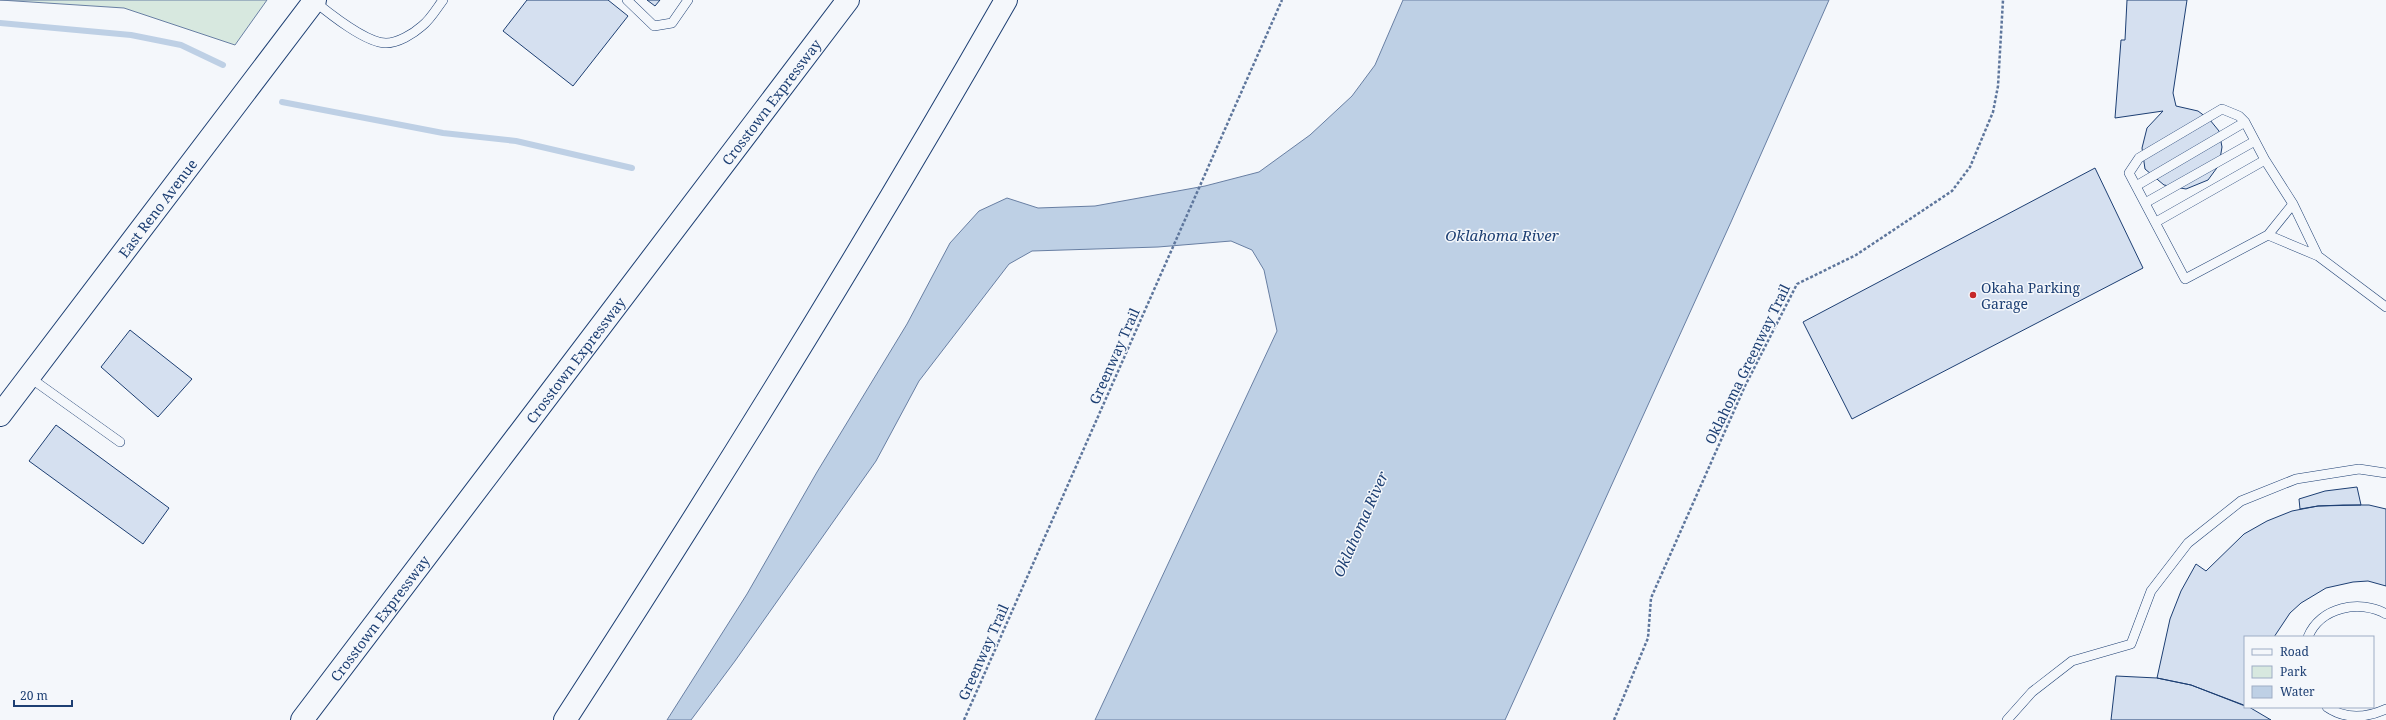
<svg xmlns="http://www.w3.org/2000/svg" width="2386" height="720" font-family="'Noto Serif',serif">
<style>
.green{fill:#d7e8df;stroke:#687fa3}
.water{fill:#bed0e5;stroke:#687fa3}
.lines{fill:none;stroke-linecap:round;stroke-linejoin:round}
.stream{stroke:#bed0e5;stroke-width:6}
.building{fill:#d5e0f0;stroke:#1d3f73}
.lane-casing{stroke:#1d3f73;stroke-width:10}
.secondary-casing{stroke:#1d3f73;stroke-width:24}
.highway-casing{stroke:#1d3f73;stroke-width:24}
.path{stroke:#5e769c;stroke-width:2.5;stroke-dasharray:3 2;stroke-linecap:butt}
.lane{stroke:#f4f7fb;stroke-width:9}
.secondary{stroke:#f4f7fb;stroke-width:22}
.highway{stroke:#f4f7fb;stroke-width:22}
.poi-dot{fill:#c62828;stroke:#f4f7fb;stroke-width:1.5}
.labels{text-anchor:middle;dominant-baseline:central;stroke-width:3;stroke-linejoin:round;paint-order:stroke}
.street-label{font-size:14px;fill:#1d3f73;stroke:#f4f7fb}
.poi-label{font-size:14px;fill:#1d3f73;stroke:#f4f7fb;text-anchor:start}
.water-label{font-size:15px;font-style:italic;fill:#1d3f73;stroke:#f4f7fb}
</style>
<rect width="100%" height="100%" fill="#f4f7fb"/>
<path class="green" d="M0,0H267L235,45L124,8Z"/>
<path class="water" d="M1403,0H1829L1731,222L1505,720H1095L1277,331L1264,270L1252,250L1231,241L1158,247L1032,251L1009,264L919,381L876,461L735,661L691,720H667L747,594L817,472L907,324L950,243L979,211L1007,198L1038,208L1095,206L1205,186L1259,172L1310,135L1352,96L1375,65Z"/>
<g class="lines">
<path class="stream" d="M0,23L131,35L181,45L223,65
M282,102L443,133L516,141L632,168"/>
</g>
<path class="building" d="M527,0H608L628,16L573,86L503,31Z
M647,0H660L655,6Z
M2127,0H2187L2173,93L2176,106L2198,111L2210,120L2219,131L2222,147L2219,165L2208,180L2186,189L2164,185L2145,169L2142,148L2147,128L2163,111L2115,118L2121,40H2125Z
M2095,168L2143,268L1852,419L1803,322Z
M130,330L192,379L158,417L101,367Z
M56,425L169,508L143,544L29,461Z
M2357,487L2361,505L2318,506L2300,509L2299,499L2325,491Z
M2343,505H2369L2386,509V586L2368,581L2353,582L2326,588L2301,603L2290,613L2274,637H2245V706L2191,685L2157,678L2170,619L2181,591L2196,564L2206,571L2244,534L2267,521L2292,511L2318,506Z
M2116,676L2157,678L2191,685L2249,707L2271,720H2111Z"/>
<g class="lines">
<g class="lane-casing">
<path id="lane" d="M627,0L654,26L672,23L688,0
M314,1C330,14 366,43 386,43C398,43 413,34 422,26C430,20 437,8 443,0
M2136,186L2245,122
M2145,203L2255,141
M2156,222L2265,160L2293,204L2268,235L2185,279L2129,173L2139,158L2222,109L2239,116L2245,122L2265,160
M2268,235L2318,256L2293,204
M2318,256L2386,307
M29,377L120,442
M2308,637C2320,607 2360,599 2386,614
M2327,707C2346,720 2366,718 2386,709
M2007,720L2032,692L2072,661L2131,644L2151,591L2188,543L2241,501L2296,479L2359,469L2386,473"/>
</g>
<g class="secondary-casing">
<g id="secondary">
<path id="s1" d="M0,415L315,0"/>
</g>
</g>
<g class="highway-casing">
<g id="highway">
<path id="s2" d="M302,720L848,0"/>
<path d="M565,720C718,484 866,245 1006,0"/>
</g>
</g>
<path class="path" d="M964,720L1282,0
M1614,720L1648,638L1651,598L1745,386L1797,284L1856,255L1952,191L1970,167L1993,112L1998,86L2003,0"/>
<use href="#lane" class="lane"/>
<use href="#secondary" class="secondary"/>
<use href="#highway" class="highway"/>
</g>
<circle class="poi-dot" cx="1973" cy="295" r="4"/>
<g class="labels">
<g class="street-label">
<text stroke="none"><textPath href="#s2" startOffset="776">Crosstown Expressway</textPath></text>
<text stroke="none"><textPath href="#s1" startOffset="260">East Reno Avenue</textPath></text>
<text transform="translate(1114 356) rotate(-66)">Greenway Trail</text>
<text stroke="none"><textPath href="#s2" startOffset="452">Crosstown Expressway</textPath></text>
<text transform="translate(1747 364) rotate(-64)">Oklahoma Greenway Trail</text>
<text stroke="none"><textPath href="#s2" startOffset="128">Crosstown Expressway</textPath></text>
<text transform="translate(983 652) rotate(-66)">Greenway Trail</text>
</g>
<g class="poi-label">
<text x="1981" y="287">Okaha Parking<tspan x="1981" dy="16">Garage</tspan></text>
</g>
<g class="water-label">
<text x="1502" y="235">Oklahoma River</text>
<text transform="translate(1360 524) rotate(-66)">Oklahoma River</text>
</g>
</g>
<rect x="2244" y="636" width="130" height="72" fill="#f4f7fb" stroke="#9eadc5"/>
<rect x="2252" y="649" width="20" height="6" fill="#f4f7fb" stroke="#9eadc5"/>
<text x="2280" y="656" font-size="12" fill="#1d3f73">Road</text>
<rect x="2252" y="666" width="20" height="12" fill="#d7e8df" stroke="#9eadc5"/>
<text x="2280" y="676" font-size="12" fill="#1d3f73">Park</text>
<rect x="2252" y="686" width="20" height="12" fill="#bed0e5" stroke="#9eadc5"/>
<text x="2280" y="696" font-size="12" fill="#1d3f73">Water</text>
<path d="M14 700v6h58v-6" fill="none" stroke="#1d3f73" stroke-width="2"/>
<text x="20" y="700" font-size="12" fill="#1d3f73" stroke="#f4f7fb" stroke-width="3" paint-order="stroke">20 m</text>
</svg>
